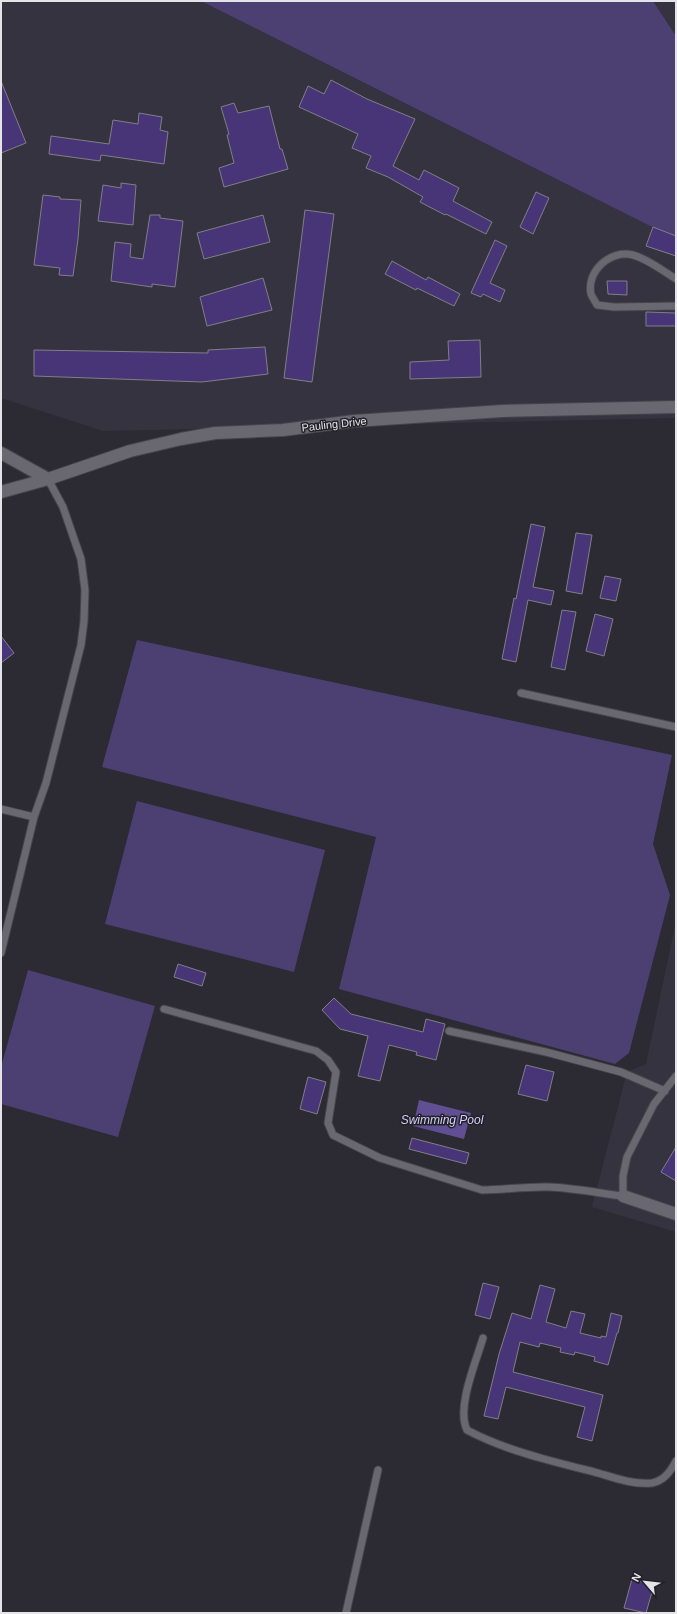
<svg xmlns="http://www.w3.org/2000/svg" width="677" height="1614" font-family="Arial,sans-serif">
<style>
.built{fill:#363340}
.green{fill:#4c4073}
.water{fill:#604f93}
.building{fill:#483577;stroke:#807f87}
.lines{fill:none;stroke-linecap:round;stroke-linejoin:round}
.lane-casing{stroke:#46454b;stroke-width:9}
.street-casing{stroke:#46454b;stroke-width:14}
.lane{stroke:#696870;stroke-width:7}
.street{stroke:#696870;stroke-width:12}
.labels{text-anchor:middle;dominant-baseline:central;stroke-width:3;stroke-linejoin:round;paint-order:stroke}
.street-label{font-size:11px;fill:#e4e3e8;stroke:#222128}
.water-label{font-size:12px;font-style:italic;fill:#d6cff7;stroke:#222128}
</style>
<rect width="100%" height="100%" fill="#2c2a32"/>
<path class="built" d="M1,1H201L676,239V418L103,431L1,398Z
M653,1H676V36Z
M676,921V1232L592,1207L627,1072L646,1064Z"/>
<path class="green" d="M201,1H653L676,36V239Z
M137,640L672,755L653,844L670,895L629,1053L615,1064L339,989L376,837L102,767Z
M137,801L325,850L294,972L105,924Z
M28,970L155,1006L118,1137L1,1104V1067Z"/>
<path class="water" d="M419,1100L471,1113L464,1139L413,1126Z"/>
<path class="building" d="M331,80L367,99L415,119L393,166L419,180L424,170L459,188L453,201L492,222L486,234L446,214L445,215L420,202L423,197L388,177L366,168L371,156L352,148L358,134L299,107L308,86L324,94Z
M1,81L26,143L1,153Z
M234,103L238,113L269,106L280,149H282L288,169L224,187L219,168L234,163L227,135L229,134L221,107Z
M139,113L162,117L160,130L168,132L164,164L101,155L100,161L49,154L51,136L109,144L113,120L138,124Z
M121,183L136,185L133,225L98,221L103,185L121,188Z
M536,192L549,198L533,234L520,227Z
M43,195L60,197V199L81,200L78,239L73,276L59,275L60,268L34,265Z
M305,210L334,214L312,382L284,378Z
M150,215H160V218L183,221L175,287L152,284V287L111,281L115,242L131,244L130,257L143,259Z
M263,215L270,242L204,259L197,233Z
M653,227L676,236V256L646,246Z
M495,240L507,246L490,283L505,290L500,302L483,294L481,297L471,293Z
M392,261L426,280L428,277L460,294L454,306L417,288L416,290L385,274Z
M263,278L272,310L207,326L200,297Z
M607,281H627V295L608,294Z
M646,312L676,313V326H646Z
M480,340L481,377L410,379V362L449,360L448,341Z
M265,347L268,374L202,382L34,376V350L208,353V350Z
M531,524L545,527L533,587L554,591L551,605L528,600L516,662L502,659L514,598L516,599Z
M576,533L592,535L582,594L566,591Z
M605,576L621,579L616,601L600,598Z
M562,610L576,612L565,670L551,667Z
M595,614L613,619L604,656L586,651Z
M1,636L14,653L1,663Z
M178,964L206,973L202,986L174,977Z
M334,998L351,1014L423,1032L426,1019L445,1024L436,1060L416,1055L417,1052L389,1045L380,1081L358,1076L368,1036L340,1029L322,1010Z
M526,1065L554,1072L547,1101L518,1094Z
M308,1077L326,1082L317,1114L300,1109Z
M412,1138L469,1153L466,1164L409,1149Z
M676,1147V1181L661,1172Z
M483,1283L499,1287L490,1319L475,1315Z
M540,1285L555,1289L546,1322L566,1328L571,1311L585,1314L580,1333L601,1338V1336L606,1337L611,1313L622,1316L618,1333H617L608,1365L594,1361L595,1357L575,1352L574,1355L560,1352L561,1348L540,1343L539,1347L520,1342L513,1372L603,1395L592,1441L577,1437L585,1407L506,1387L498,1419L484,1416L499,1354L512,1313L531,1319Z
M632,1579L654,1585L646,1613L624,1608Z"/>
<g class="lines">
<g class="lane-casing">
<path id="lane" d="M676,279C663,271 648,259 633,255C611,249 586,271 591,294C592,297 595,301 597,305L614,307L676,306
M521,693L676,727
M1,809L34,817
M1,953L34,817L46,783L81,645L84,621L85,590L81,559L63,507L48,479
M164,1009L316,1051L328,1060L336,1072L328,1123L333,1135L380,1158L482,1190C504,1190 526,1186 549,1187C574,1188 598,1193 623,1196V1176L627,1157L654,1104L676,1076
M449,1031L546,1052L621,1072L665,1091
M483,1338C476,1362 456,1408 467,1430C506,1451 555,1462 598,1473C615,1478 634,1485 652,1483C664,1481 671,1471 676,1461
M346,1613L378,1470"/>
</g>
<g class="street-casing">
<path id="street" d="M1,453L48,479
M1,492L48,479L130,451L181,439L215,433L283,430L354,421L502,411L676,407
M623,1196L676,1214"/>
</g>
<use href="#lane" class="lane"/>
<use href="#street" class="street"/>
</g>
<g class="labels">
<g class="street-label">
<text transform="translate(334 424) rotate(-6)">Pauling Drive</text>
</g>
<g class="water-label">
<text x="442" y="1120">Swimming Pool</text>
</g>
</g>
<rect width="677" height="1614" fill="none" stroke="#e4e3e8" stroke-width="4"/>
<g transform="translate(645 1582) rotate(298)" stroke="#222128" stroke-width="3" paint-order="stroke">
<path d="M0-3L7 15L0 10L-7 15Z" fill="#e4e3e8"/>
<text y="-6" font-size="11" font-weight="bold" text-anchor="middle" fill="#e4e3e8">N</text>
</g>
</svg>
